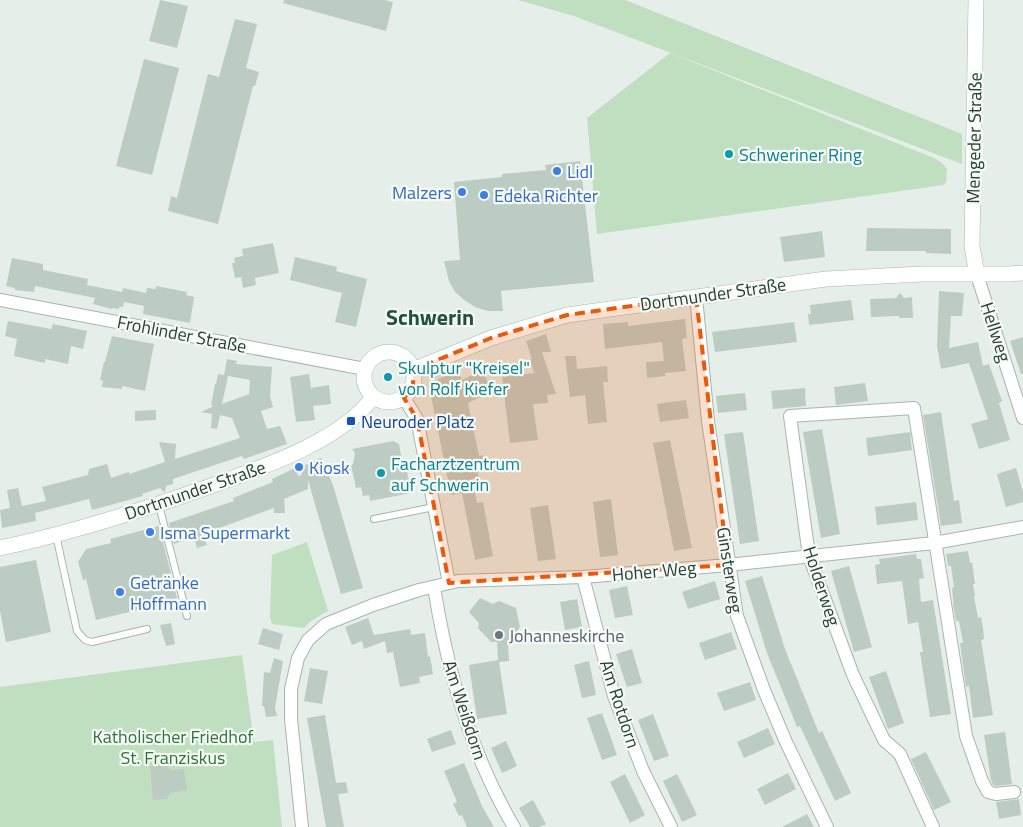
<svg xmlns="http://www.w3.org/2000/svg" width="1023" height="827" font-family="'Titillium Web',sans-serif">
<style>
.green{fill:#bfdfc0}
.building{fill:#bdccc3;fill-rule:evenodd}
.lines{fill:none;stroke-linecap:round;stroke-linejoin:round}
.lane-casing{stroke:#a7b6ae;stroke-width:8}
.street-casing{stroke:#a7b6ae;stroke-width:14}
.secondary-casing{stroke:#a4baad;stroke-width:16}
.lane{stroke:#fff;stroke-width:6}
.street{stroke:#fff;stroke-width:12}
.secondary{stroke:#fff;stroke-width:15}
.marked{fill:#e8590c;fill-opacity:0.2;stroke:#e8590c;stroke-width:4;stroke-dasharray:10 6;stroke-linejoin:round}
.culture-dot{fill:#0f9aa8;stroke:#f6faf7;stroke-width:2}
.shop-dot{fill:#3f7fe0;stroke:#f6faf7;stroke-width:2}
.transit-dot{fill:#1a4fb4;stroke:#f6faf7;stroke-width:2}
.worship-dot{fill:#6b7280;stroke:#f6faf7;stroke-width:2}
.labels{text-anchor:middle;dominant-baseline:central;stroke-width:4.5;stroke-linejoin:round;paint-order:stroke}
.street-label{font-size:18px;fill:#244032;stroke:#f6faf7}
.culture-label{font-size:18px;fill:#0d838f;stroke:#f6faf7;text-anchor:start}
.shop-label{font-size:18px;fill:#366cbe;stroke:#f6faf7;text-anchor:start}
.transit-label{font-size:18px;fill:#164399;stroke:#f6faf7;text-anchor:start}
.worship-label{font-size:18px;fill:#5b616d;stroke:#f6faf7;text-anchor:start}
.park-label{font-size:18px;fill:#2e7739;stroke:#f6faf7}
.district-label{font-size:22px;font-weight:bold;fill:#20533a;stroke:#f6faf7}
</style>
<rect width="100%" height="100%" fill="#e5eee8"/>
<path class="green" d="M518,0H625L962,134V164L574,16Z
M670,53L934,158L942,163L947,169L946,182L943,185L597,234L587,118Z
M307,542L328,611L311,621L304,628L272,624L270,617L272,555Z
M242,655L254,742L273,740L282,827H0V687Z"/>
<path class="building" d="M160,0L188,6L177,48L149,41Z
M284,0H385L393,2L386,31L283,3Z
M235,19L257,24L246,68L259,72L255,86H253L218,224L168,211L171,196L177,198L208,74L219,77Z
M144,59L179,68L152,175L116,166Z
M580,161L594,282L501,291L503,311H488L475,307L464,300L455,292L449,281L444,261L460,260L454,182L502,177V174L546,170L545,165Z
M867,228L951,229V254L926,253V251H866Z
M822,231L825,257L784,262L780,237Z
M273,243L279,273L255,278L256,285L243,288L241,277L235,278L232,263H235L234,258L243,256L242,249Z
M295,257L337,267L336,271L367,279L356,327L335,322L342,293L290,280Z
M12,258L43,264V270L88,279L87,285L122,292L123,288L146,293L147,288L156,289V286L187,292L186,295L194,297L190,323L143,314L144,306L124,302L123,307H119V309L112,308V309L93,304L95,298L35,286L34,292L15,290V288L6,286Z
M939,291L964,293L962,316H951L949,348L978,342L983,366L989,364L1002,401L999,403L1010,440L979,449L971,424L988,419L969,363L941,369L937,346Z
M900,293L904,298L912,297L913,318H899V316L871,317L870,299L896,298Z
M851,300L854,320L809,325L808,314H811L810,305Z
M685,319L687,338L682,339L686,371L665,373V376L647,378L646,362L664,361L662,342L605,349L603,324L628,322V326Z
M8,321L51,329L53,324L87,331L83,349L71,346L68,364L45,359V363L14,356L17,339L5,336Z
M794,322L797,342L715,352L712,332Z
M546,334L551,352H542L556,394L547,395L548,403L533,404L538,440L510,443L502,377L534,373L530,359H532L526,341Z
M112,336L154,344L145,391L122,386V389L102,387L103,381L100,380L104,362H105Z
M1023,337V374H1021L1010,341Z
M565,356H576L577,369L607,366L608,382H603L607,422L588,424L585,395L570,397Z
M227,359L237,361L236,364L272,367L270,396L273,407L261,411L267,429L280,426L287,444L244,459L242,456L173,479V484L166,486L165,492H164L160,488L142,494L143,496L92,510L89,499L35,513L36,521L2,528L0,510L10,508L7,490L18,488L22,506L46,501L42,487L88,475L89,469L107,464L111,478L129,472V474L165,462L159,442L176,444L175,459L240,438L232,418L220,415L217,429L211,428L212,414L201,412L212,407L213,405H211L215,384H216L218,374L224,375ZM228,376L250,380L249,394L222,404Z
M457,370L462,380L482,370L492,391L468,403L479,456L483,455L486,465L476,467L479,478L472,479L477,503L483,502L493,556L475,560L462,493L451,495L429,386L431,383Z
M309,374L311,388L329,385L331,404L313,406L315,420L296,422L290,377Z
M865,383L868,401L836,405L834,387Z
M805,388L806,406L773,409L771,391Z
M745,393L747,410L718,413L716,396Z
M686,400L689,418L660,422L657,404Z
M156,410V420L135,421V411Z
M941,412L954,501L959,500L962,523L941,526L923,415Z
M822,429L840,534L821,538L803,432Z
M743,432L759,541L740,544L724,434Z
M910,432L912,450L868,456L866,438Z
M670,440L692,548L674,551L653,443Z
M393,441L399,444L404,472L407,471L411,493L370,501L369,495L363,496L361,487L356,488L351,465L353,464L355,453L352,449Z
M321,458L333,485L363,588L341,594L308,480V489L284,499L285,513H274V508L203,534L207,545L197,548L194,537L174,544L169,523L234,501L233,498L273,482L272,479L293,469H296L298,476L302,475L301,467Z
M1016,468L1023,492V502L1006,507L997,474Z
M611,499L618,555L600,557L593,502Z
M916,502L918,520L877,525L875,507Z
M548,505L556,559L538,561L530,508Z
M159,526L177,598L155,604V606L96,620L86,579L83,580L78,562L86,549L111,543L110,539Z
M968,551L970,563L972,562L975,584H973L975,596H974L978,618L981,617L983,628L984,639L981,640L993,715L973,718L969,686L966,687L960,643H963L959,621H956L954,610L952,588L954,587L951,566H948L946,554Z
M916,554L917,559H921L924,578L919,579L921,602L933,600L951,714L930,717L920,652H923L918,622L908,624L902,581L877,584L875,565L880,564L879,559Z
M36,560L51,632L6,642L0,611V567Z
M849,566L872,647L854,652L831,571Z
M762,576L785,649L819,733L822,731L851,793L835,801L800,726L797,727L767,653L745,581Z
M715,581L720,599L688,609L682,592Z
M627,586L633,615L615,618L609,590Z
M480,598L493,604L499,601L516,608L520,627L508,644L509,661L499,662L507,714L477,719L469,665L498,660L497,642H491L478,628L479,623L469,612Z
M577,599L582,627L565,630L560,602Z
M368,618L374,635L410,629L411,635L425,633L428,657L430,656L433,674L419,677L420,683L400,687L393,652L387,653L385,641L364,649L362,641L352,645L345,627Z
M171,623L175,644L166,646L160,625Z
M263,628L283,634L279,650L258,644Z
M731,632L737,649L705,660L699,643Z
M632,649L642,683L627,687L616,654Z
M274,658L283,661L275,708L277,716L266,717L264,706H262L264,672L270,673Z
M589,661L596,695L582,698L574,665Z
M310,668L328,671L322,704L304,701Z
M886,671L904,723L888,729L869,677Z
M750,682L756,700L724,711L717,693Z
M602,713L617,755L602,760L587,718Z
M653,714L669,756L654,761L638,720Z
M325,715L336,783L346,782L348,793L338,794L344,827H326L313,752L307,718Z
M768,728L775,744L744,758L737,742Z
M451,730L456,744L432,752L427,739Z
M1005,732L1012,784L997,786L993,785L991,780L984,735Z
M506,741L517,766L502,773L491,748Z
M926,752L951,802L934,810L911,759Z
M464,763L482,806L494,827H467L462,815L459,816L453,804L457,802L444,771Z
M166,765L171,770L184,769L187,790L170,793L167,799L153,800L150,766Z
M788,773L796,789L765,805L757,789Z
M625,774L645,815L630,823L610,782Z
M677,774L697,815L682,822L663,781Z
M1019,799L1021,815L999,819L996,802Z
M533,800L546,824L540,827H530L519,808Z
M807,814L814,827H782Z"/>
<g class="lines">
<g class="lane-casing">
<path id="lane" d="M159,505L187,616
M374,519L434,507
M56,535L77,631L85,640L92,642L147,629"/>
</g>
<g class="street-casing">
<path id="street" d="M977,275L1023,418
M696,297L708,421L737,616L764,690L786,742L827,827
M0,300L365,369
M404,398L417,419L449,583
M583,577L614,696L643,771L671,827
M434,587C447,669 471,755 514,827
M302,827L291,719V689L298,658L308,640L326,624L373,605L419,590L458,581L583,577L728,565L934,543L1023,527
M933,827L900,754L884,740L853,675L809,556L790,416L914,408L966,736L982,781L988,792L996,794L1014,792"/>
</g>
<g class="secondary-casing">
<path id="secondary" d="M976,0L972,246L977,275
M364 377a25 25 0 1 1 50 0a25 25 0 1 1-50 0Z
M413,370L491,338L567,315L826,279L922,274H1009L1023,273
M0,548C71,533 140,511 208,487C258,469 342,441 373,397"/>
</g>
<use href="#lane" class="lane"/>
<use href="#street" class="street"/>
<use href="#secondary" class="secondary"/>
</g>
<path class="marked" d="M696,297L728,565L449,583L417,419L404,398L413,386V370L491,338L567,315Z"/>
<g class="culture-dot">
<circle cx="729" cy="154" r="5"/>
<circle cx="388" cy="377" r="5"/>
<circle cx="381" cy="473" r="5"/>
</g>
<g class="shop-dot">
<circle cx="557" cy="171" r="5"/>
<circle cx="462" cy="192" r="5"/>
<circle cx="484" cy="195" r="5"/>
<circle cx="299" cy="467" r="5"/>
<circle cx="150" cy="532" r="5"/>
<circle cx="120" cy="592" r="5"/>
</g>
<rect class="transit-dot" x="346" y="416" width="10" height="10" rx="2.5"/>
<circle class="worship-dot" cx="499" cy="635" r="5"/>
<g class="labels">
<g class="street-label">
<text transform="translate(974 138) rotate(-89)">Mengeder Straße</text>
<text transform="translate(713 294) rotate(-8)">Dortmunder Straße</text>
<text transform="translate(996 332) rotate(72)">Hellweg</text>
<text transform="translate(182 334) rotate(11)">Frohlinder Straße</text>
<text transform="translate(195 490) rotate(-19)">Dortmunder Straße</text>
<text transform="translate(730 570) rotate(81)">Ginsterweg</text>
<text transform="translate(654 571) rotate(-5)">Hoher Weg</text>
<text transform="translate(822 586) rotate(72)">Holderweg</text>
<text transform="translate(620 704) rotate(72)">Am Rotdorn</text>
<text transform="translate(465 710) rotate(72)">Am Weißdorn</text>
</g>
<g class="culture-label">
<text x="739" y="154">Schweriner Ring</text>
<text x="398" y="367">Skulptur "Kreisel"<tspan x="398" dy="21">von Rolf Kiefer</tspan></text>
<text x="391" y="463">Facharztzentrum<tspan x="391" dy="21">auf Schwerin</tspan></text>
</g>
<g class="shop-label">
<text x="567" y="171">Lidl</text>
<text x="452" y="192" text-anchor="end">Malzers</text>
<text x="494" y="195">Edeka Richter</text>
<text x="309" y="467">Kiosk</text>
<text x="160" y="532">Isma Supermarkt</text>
<text x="130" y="582">Getränke<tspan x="130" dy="21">Hoffmann</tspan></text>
</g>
<g class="transit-label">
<text x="361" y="421">Neuroder Platz</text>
</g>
<g class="worship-label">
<text x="509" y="635">Johanneskirche</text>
</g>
<g class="park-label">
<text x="173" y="736">Katholischer Friedhof<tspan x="173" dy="21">St. Franziskus</tspan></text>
</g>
<g class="district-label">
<text x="430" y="317">Schwerin</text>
</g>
</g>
</svg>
